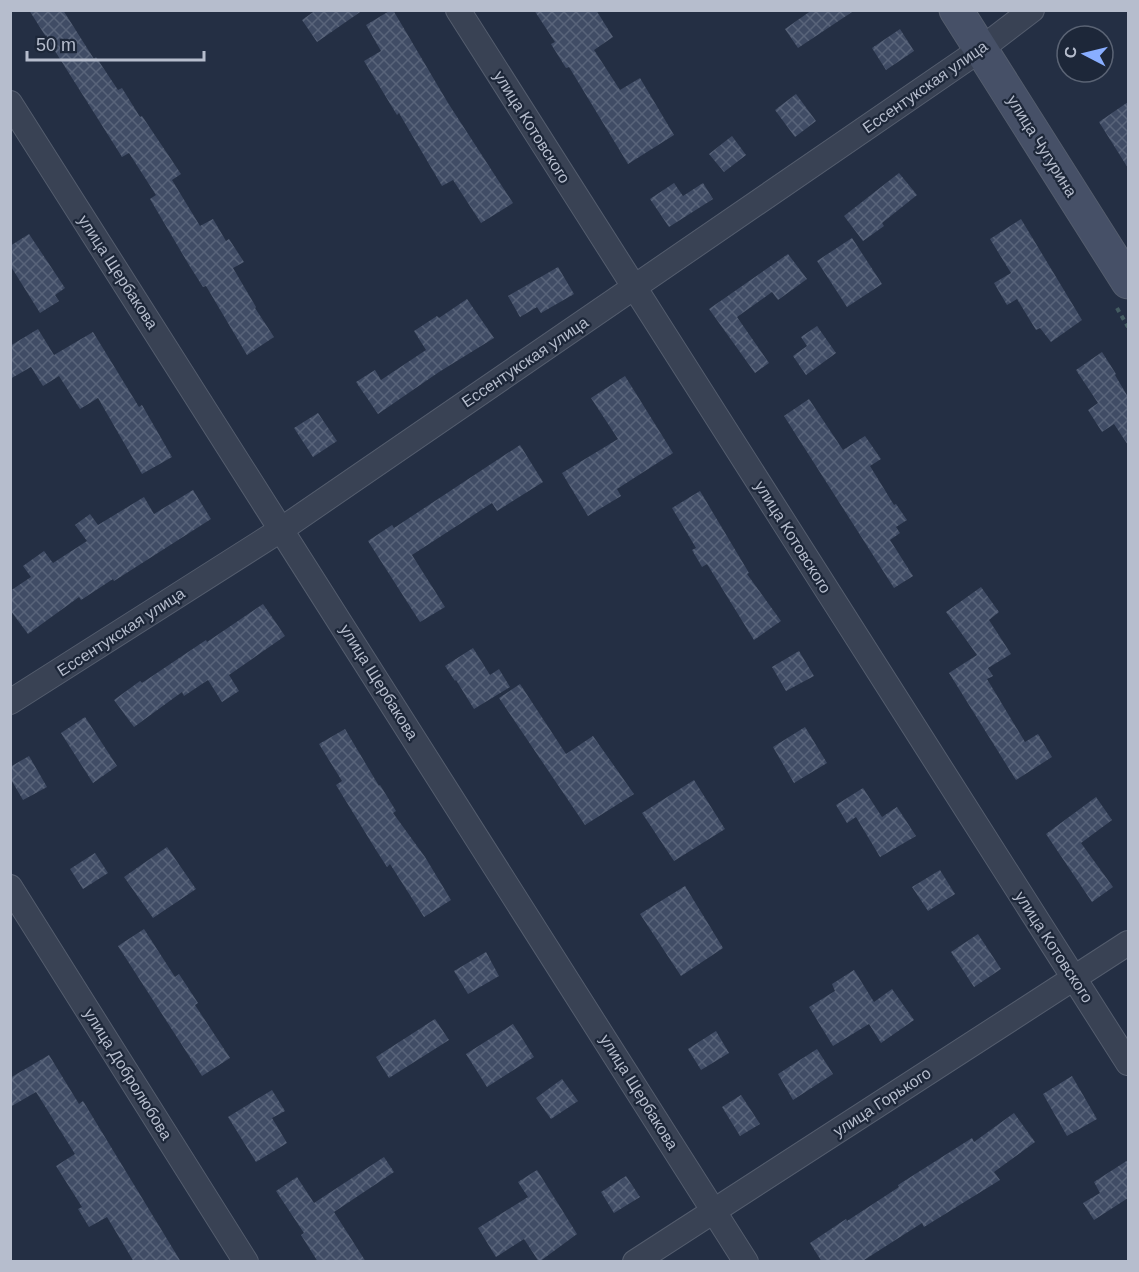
<svg xmlns="http://www.w3.org/2000/svg" width="1139" height="1272" font-family="Arial,sans-serif">
<style>
.building{fill:url(#building-cross-hatch)}
.lines{fill:none;stroke-linecap:round;stroke-linejoin:round}
.street-casing{stroke:#545d6e;stroke-width:26}
.secondary-casing{stroke:#545d6e;stroke-width:35}
.path{stroke:#445c61;stroke-width:4;stroke-dasharray:4.5 4.5;stroke-linecap:butt}
.street{stroke:#394254;stroke-width:24}
.secondary{stroke:#465067;stroke-width:33}
.labels{text-anchor:middle;dominant-baseline:central;stroke-width:4.5;stroke-linejoin:round;paint-order:stroke}
.street-label{font-size:16px;fill:#b6bdcd;stroke:#1d2739}
</style>
<defs>
<pattern id="building-cross-hatch" width="8" height="8" patternUnits="userSpaceOnUse" patternTransform="scale(1.5)"><rect width="8" height="8" fill="#404c65"/><path d="M0 0l8 8M0 8l8-8" fill="none" stroke="#59647a"/></pattern>
</defs>
<rect width="100%" height="100%" fill="#242f44"/>
<path class="building" d="M29,10H63L94,59L96,57L118,90L122,88L140,117L142,116L181,174L172,180L200,226L213,219L226,241L229,239L244,262L233,268L256,307L255,308L274,337L247,355L206,286L203,287L189,265L150,199L156,195L129,153L122,157Z
M316,10H363L317,42L302,20Z
M391,10H393L448,103L513,203L481,223L453,180L442,186L399,113L397,115L364,61L381,51L366,25Z
M534,10H596L613,37L594,50L620,90L640,78L674,135L628,164L569,67L566,68L551,44L555,42Z
M812,10H855L798,48L785,29Z
M900,29L914,51L886,70L872,48Z
M796,94L816,121L795,137L775,110Z
M1128,102V168L1099,122Z
M732,136L746,155L724,172L709,154Z
M899,173L917,195L882,223L884,226L863,241L844,216Z
M674,183L683,196L703,183L713,199L669,227L650,199Z
M1021,219L1082,320L1051,342L1040,328L1036,330L1017,299L1007,305L994,283L1011,273L990,239Z
M29,234L65,288L55,295L59,301L40,313L10,265V246Z
M852,238L882,284L847,307L817,261Z
M788,254L807,279L778,300L772,292L737,317L769,363L755,373L709,309Z
M558,267L574,294L541,313L537,307L520,317L508,296Z
M467,299L494,338L439,372L378,414L356,382L375,370L381,380L426,350L414,331L437,316L439,318Z
M817,326L836,353L806,375L793,356L807,346L801,337Z
M38,329L54,355L93,332L139,407L142,405L172,457L142,474L98,398L80,409L59,376L43,386L31,367L10,379V346Z
M1102,352L1116,374L1115,375L1128,397V445L1114,424L1102,432L1088,410L1098,403L1076,370Z
M625,376L673,453L617,489L621,496L588,516L562,473L618,439L591,398Z
M809,399L843,450L865,436L881,459L870,466L894,505L896,504L907,520L896,527L900,533L890,540L913,576L894,588L784,416Z
M318,413L337,441L313,457L294,428Z
M520,445L543,482L497,511L492,503L412,555L445,607L420,622L368,541L392,525L394,528Z
M193,490L211,519L114,581L113,579L81,600L79,597L28,634L10,610V591L31,577L23,566L44,551L53,563L87,541L75,525L90,514L98,525L144,497L154,514Z
M700,491L749,573L747,574L781,621L754,640L707,564L702,567L692,550L696,548L672,508Z
M981,587L999,612L989,620L1011,654L988,668L993,676L987,679L1025,742L1038,734L1052,757L1016,780L949,673L977,655L946,612Z
M263,604L285,636L229,675L239,691L222,702L208,680L184,696L182,692L134,727L114,700L140,681L142,683L206,640L207,642Z
M473,648L490,675L499,669L510,687L474,709L456,680L455,681L445,666Z
M799,651L814,676L786,691L772,667Z
M520,684L566,754L593,736L634,794L585,825L499,698Z
M85,717L117,766L93,783L61,733Z
M805,727L827,763L794,783L773,747Z
M345,729L379,786L380,785L396,811L393,813L425,857L451,900L424,917L390,864L387,867L376,850L336,785L342,781L319,744Z
M29,756L47,787L23,800L10,778V767Z
M694,780L725,829L674,861L642,813Z
M863,788L882,817L897,807L916,836L880,857L856,817L847,823L836,805Z
M1096,797L1112,820L1081,843L1113,887L1092,902L1046,834Z
M167,847L196,889L153,918L124,877Z
M95,853L108,873L83,889L70,869Z
M940,870L955,894L928,911L912,887Z
M685,886L723,948L681,976L640,914Z
M144,929L175,977L179,974L198,1003L195,1005L230,1058L202,1076L118,946Z
M978,934L1001,969L974,987L951,952Z
M486,952L499,976L468,994L454,971Z
M854,970L874,1002L892,989L914,1020L881,1043L869,1024L833,1046L809,1007L835,991L832,984Z
M435,1019L449,1040L389,1078L376,1057Z
M513,1024L534,1057L487,1087L466,1054Z
M716,1031L729,1053L701,1070L688,1049Z
M817,1049L833,1074L793,1100L778,1074Z
M49,1055L79,1104L83,1101L181,1262H134L107,1217L89,1227L78,1209L82,1207L56,1166L75,1154L36,1092L10,1107V1078Z
M1072,1076L1097,1119L1067,1136L1043,1094Z
M562,1079L578,1101L551,1119L536,1098Z
M272,1090L285,1111L272,1118L287,1143L256,1162L228,1117Z
M741,1095L760,1124L740,1136L722,1107Z
M1014,1113L1035,1142L994,1172L1000,1180L924,1227L922,1223L861,1262H822L810,1243L846,1219L847,1221L899,1187L898,1185L972,1138L974,1142Z
M384,1157L394,1172L334,1212L366,1262H318L301,1235L304,1233L276,1191L297,1177L314,1203Z
M1128,1160V1198L1094,1220L1083,1203L1100,1193L1094,1182Z
M537,1170L577,1234L539,1262L524,1239L496,1257L478,1228L528,1197L518,1182Z
M626,1176L640,1197L614,1213L601,1192Z"/>
<g class="lines">
<g class="street-casing">
<path id="street" d="M458,10L1128,1063
M10,103L746,1262
M10,702L282,529L981,49L1032,10
M10,887L246,1262
M635,1262L1128,943"/>
</g>
<g class="secondary-casing">
<path id="secondary" d="M956,10L1128,282"/>
</g>
<path class="path" d="M1117,308L1128,327"/>
<use href="#street" class="street"/>
<use href="#secondary" class="secondary"/>
</g>
<g class="labels">
<g class="street-label">
<text transform="translate(925 87) rotate(-35)">Ессентукская улица</text>
<text transform="translate(532 127) rotate(58)">улица Котовского</text>
<text transform="translate(1042 146) rotate(58)">улица Чугурина</text>
<text transform="translate(118 272) rotate(57)">улица Щербакова</text>
<text transform="translate(525 362) rotate(-34)">Ессентукская улица</text>
<text transform="translate(793 537) rotate(58)">улица Котовского</text>
<text transform="translate(121 632) rotate(-33)">Ессентукская улица</text>
<text transform="translate(379 682) rotate(58)">улица Щербакова</text>
<text transform="translate(1054 947) rotate(57)">улица Котовского</text>
<text transform="translate(128 1074) rotate(58)">улица Добролюбова</text>
<text transform="translate(639 1092) rotate(58)">улица Щербакова</text>
<text transform="translate(882 1102) rotate(-33)">улица Горького</text>
</g>
</g>
<rect width="1139" height="1272" fill="none" stroke="#b6bdcd" stroke-width="24"/>
<g transform="translate(1085 54) rotate(277)"><circle r="28" fill="#1d2739" stroke="#5a6374" stroke-width="1.5"/>
<path d="M0-4.5L10 22L0 15L-10 22Z" fill="#89aeff"/>
<text y="-9" font-size="16" font-weight="bold" text-anchor="middle" fill="#b6bdcd">С</text>
</g>
<path d="M27 51v9h177v-9" fill="none" stroke="#b6bdcd" stroke-width="3"/>
<text x="36" y="51" font-size="18" fill="#b6bdcd" stroke="#1d2739" stroke-width="4.5" paint-order="stroke">50 m</text>
</svg>
